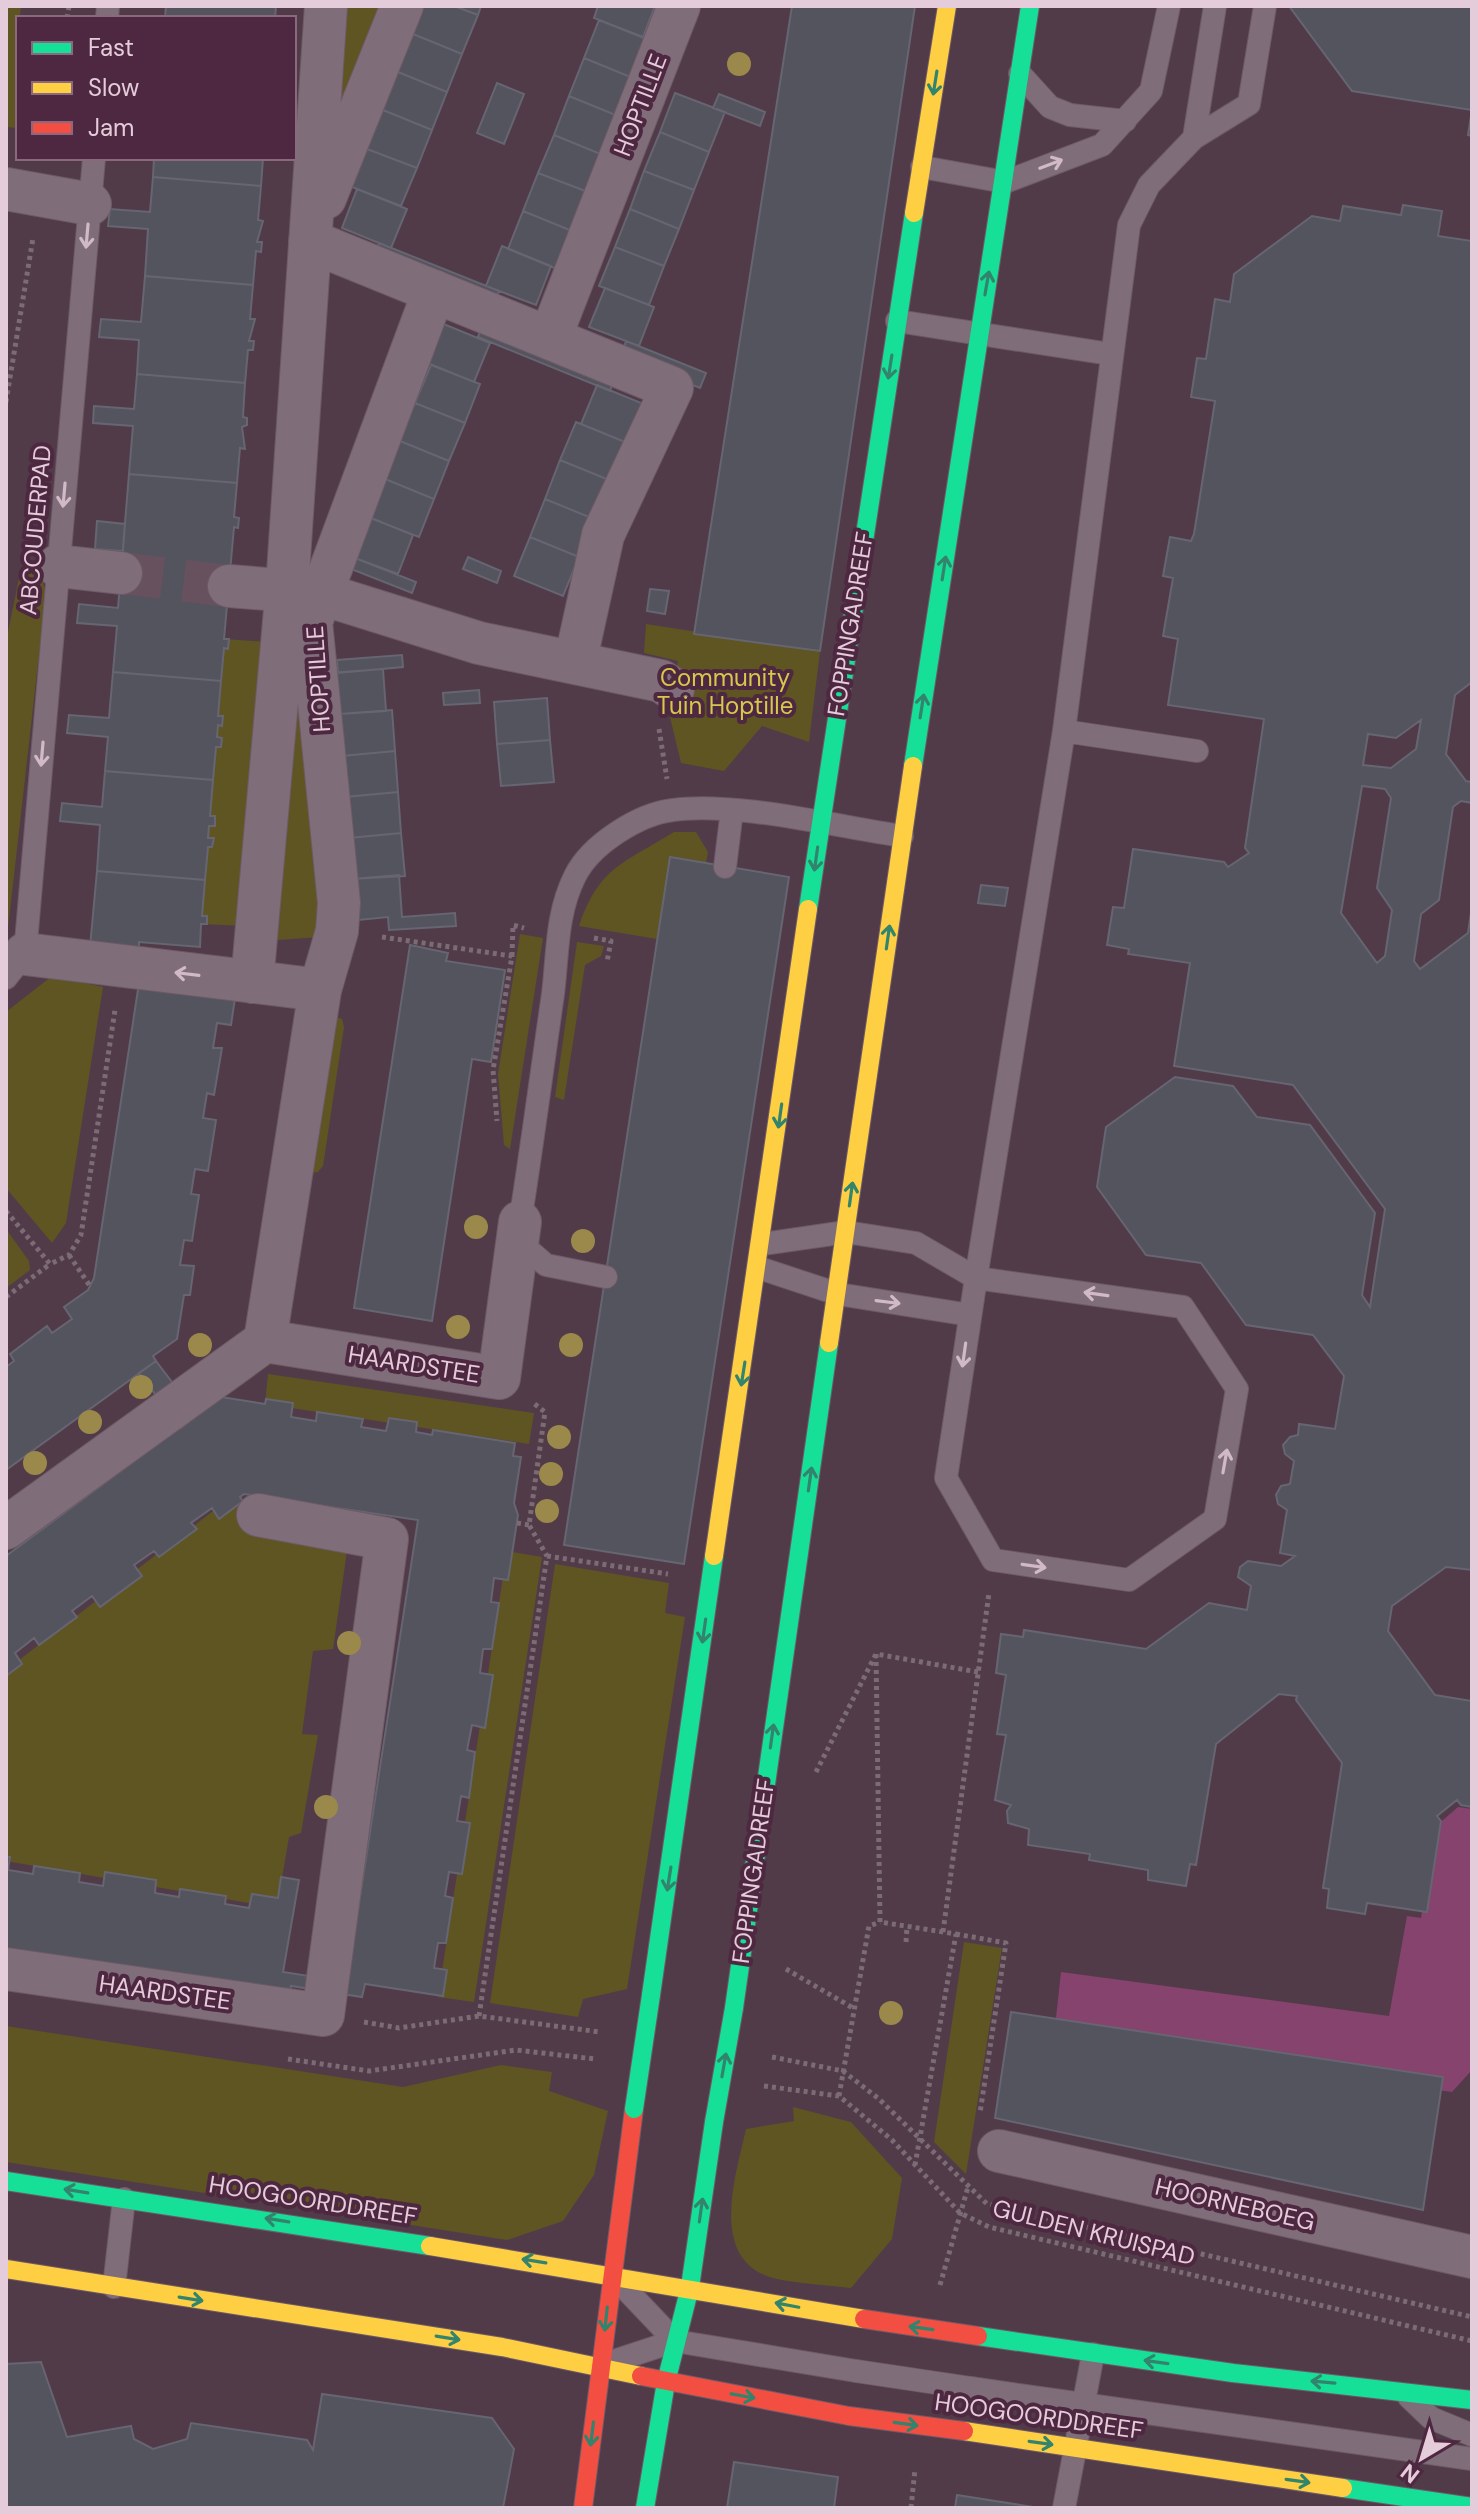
<svg xmlns="http://www.w3.org/2000/svg" width="1478" height="2514" font-family="'DM Sans',sans-serif">
<style>
.green{fill:#5e5523}
.water{fill:#86436d}
.building{fill:#53545e;stroke:#666571;stroke-width:2;fill-rule:evenodd}
.lines{fill:none;stroke-linecap:round;stroke-linejoin:round}
.street-tunnel{stroke:#67515f;stroke-width:42;stroke-dasharray:42 21;stroke-linecap:butt}
.lane-casing{stroke:#6e5a67;stroke-width:24}
.street-casing{stroke:#6e5a67;stroke-width:44}
.fast-casing{stroke:#6e5a67;stroke-width:20}
.slow-casing{stroke:#6e5a67;stroke-width:20}
.jam-casing{stroke:#6e5a67;stroke-width:20}
.path{stroke:#7a6b74;stroke-width:5;stroke-dasharray:4 4;stroke-linecap:butt}
.lane{stroke:#7f6e79;stroke-width:22}
.street{stroke:#7f6e79;stroke-width:42}
.fast{stroke:#16e098;stroke-width:18}
.slow{stroke:#ffcf43;stroke-width:18}
.jam{stroke:#f24e42;stroke-width:18}
.lane-bridge-casing{stroke:#6e5a67;stroke-width:24;stroke-linecap:butt}
.fast-bridge-casing{stroke:#6e5a67;stroke-width:20;stroke-linecap:butt}
.jam-bridge-casing{stroke:#6e5a67;stroke-width:20;stroke-linecap:butt}
.lane-bridge{stroke:#7f6e79;stroke-width:22}
.fast-bridge{stroke:#16e098;stroke-width:18}
.jam-bridge{stroke:#f24e42;stroke-width:18}
.tree{fill:#9a894b}
.oneway{stroke:#32846c}
.oneway2{stroke:#d1b9c7}
.labels{text-anchor:middle;dominant-baseline:central;stroke-width:8;stroke-linejoin:round;paint-order:stroke}
.street-label{font-size:24px;fill:#e5ccda;stroke:#4e2740}
.park-label{font-size:24px;fill:#d5c84d;stroke:#4e2740}
</style>
<rect width="100%" height="100%" fill="#513b49"/>
<path class="green" d="M6,6H21L17,40L18,128L6,127Z
M341,6H391L331,143Z
M40,572L46,593L6,946V642L20,573Z
M646,624L820,651L809,742L762,726L724,771L681,763L669,713L678,661L644,653Z
M224,639L268,642L246,926L201,924Z
M286,699L311,701L319,937L278,940L270,934Z
M674,832H696L708,852L706,863L670,857L657,939L579,926C599,867 624,863 674,832Z
M520,934L543,938L510,1149L504,1145L498,1074Z
M577,942L604,946L601,956L585,965L564,1100L555,1097Z
M52,976L103,987L66,1223L52,1243L6,1188V1012Z
M336,1017L342,1019L344,1027L323,1166L318,1172L311,1173Z
M6,1229L29,1261L30,1270L6,1288Z
M268,1374L534,1413L529,1444L265,1404Z
M234,1495L266,1531L348,1544L333,1649L313,1651L302,1734L318,1735L301,1833L289,1837L277,1908L6,1861V1670Z
M507,1551L542,1557L474,2002L438,1997Z
M555,1564L669,1583L665,1613L685,1617L627,1989L583,1999L578,2017L490,2003Z
M964,1942L1002,1948L966,2174L934,2142Z
M6,2026L403,2087L501,2065L552,2072L549,2091L608,2111L594,2175L563,2221L507,2240L6,2162Z
M793,2107L851,2122L902,2178L892,2239L851,2288C827,2285 801,2284 777,2279C707,2263 735,2178 746,2129L794,2121Z"/>
<path class="water" d="M1458,1807L1472,1809V2070L1452,2092L1054,2036L1061,1972L1389,2016L1407,1916L1421,1918L1435,1827Z"/>
<path class="building" d="M166,6H276L275,18H165Z
M424,6H454L478,15L462,54L413,34Z
M454,6H481L478,15Z
M598,6H655L643,37L594,18Z
M792,6H915L820,651L694,634Z
M1289,6H1472V136L1468,135L1472,110L1352,91Z
M599,20L649,40L633,78L584,58Z
M413,34L462,54L447,92L398,72Z
M584,58L633,78L618,116L569,96Z
M398,72L447,92L432,130L383,110Z
M497,83L524,94L504,144L477,133Z
M675,93L725,112L709,152L660,132Z
M719,94L765,112L760,126L713,108Z
M569,96L618,116L603,155L554,135Z
M383,110L432,130L417,168L367,149Z
M660,132L709,152L694,190L644,171Z
M554,135L603,155L588,192L538,173Z
M367,149L417,168L401,206L352,187Z
M154,158H263L261,186L153,177Z
M644,171L694,190L679,229L630,209Z
M538,173L588,192L572,231L523,211Z
M153,177L261,186L258,220L263,221L257,242H262L261,252L256,251L253,285L145,276L148,229L108,226L110,209L150,212Z
M357,189L407,209L391,248L342,228Z
M1403,205L1442,211L1438,236L1472,241V682L1455,695L1446,754L1466,781L1472,782V803L1461,801L1453,807L1439,900L1421,914L1414,961L1420,969L1468,933L1472,906V1570L1446,1567L1392,1606L1388,1631L1435,1695L1472,1701V1807L1461,1805L1457,1800L1437,1816L1441,1821L1427,1912L1367,1903L1365,1914L1327,1908L1329,1889L1323,1888L1342,1763L1296,1700L1297,1696L1279,1694L1216,1744L1196,1865L1190,1864L1186,1886L1148,1880V1870L1089,1860L1090,1854L1028,1845L1029,1829L1008,1823L1007,1811L1011,1805L995,1800L1006,1735L997,1734L1006,1675L996,1673L1001,1634L1023,1637L1024,1630L1146,1649L1209,1603L1247,1610L1251,1586L1238,1577L1240,1567L1248,1561L1281,1566L1295,1556L1280,1553L1287,1510L1278,1504L1276,1495L1281,1486L1290,1484L1294,1461L1285,1454L1283,1445L1290,1437L1298,1435L1299,1424L1335,1429L1344,1376L1313,1335L1246,1325L1201,1263L1146,1255L1097,1187L1106,1127L1175,1077L1233,1086L1257,1117L1310,1125L1375,1213L1362,1295L1370,1307L1385,1209L1293,1085L1174,1066L1190,963L1128,954L1129,949L1107,945L1113,907L1124,908L1133,849L1224,862L1228,867L1249,853L1245,848L1264,719L1168,705L1178,639L1163,636L1173,578L1163,576L1170,537L1191,541L1194,534L1215,401L1191,397L1197,358L1206,359L1215,299L1230,302L1234,274L1312,216L1340,221L1343,206L1401,215ZM1421,720L1416,749L1391,768L1363,765L1368,734L1396,738ZM1362,786L1385,789L1391,798L1377,888L1392,910L1385,956L1377,963L1341,913Z
M630,209L679,229L664,266L615,247Z
M523,211L572,231L557,269L508,249Z
M379,243L499,291L493,305L374,257Z
M502,246L551,266L536,305L486,286Z
M615,247L664,266L649,305L599,286Z
M145,276L253,285L250,319H255L249,341H254L253,350H248L245,383L137,374L139,340L99,337L101,319L141,322Z
M605,288L654,307L639,346L589,327Z
M441,323L490,343L474,382L425,362Z
M482,326L614,379L610,391L478,337Z
M626,341L706,373L700,388L621,356Z
M431,365L480,384L465,423L415,403Z
M137,374L245,383L243,417L247,418V425L242,427L245,449L240,448L237,483L129,474L133,426L93,423L94,406L134,409Z
M597,385L646,405L630,444L581,424Z
M415,403L465,423L449,461L400,441Z
M576,422L625,442L609,480L560,460Z
M400,441L449,461L434,499L385,479Z
M560,460L609,480L594,519L545,499Z
M129,474L237,483L234,517L239,518L238,528L234,527L224,639H229L228,649L224,648L221,681L113,672L117,626L77,623L79,604L118,608Z
M385,479L434,499L419,537L370,518Z
M545,499L594,519L579,557L530,537Z
M364,515L413,535L398,574L355,558Z
M97,521L125,524L123,551L95,549Z
M530,537L579,557L563,596L514,576Z
M468,557L501,571L497,583L463,569Z
M355,558L416,582L412,593L351,569Z
M650,589L669,591L665,614L647,611Z
M402,655L403,667L338,673L337,660Z
M383,669L386,711L340,714L330,673Z
M113,672L221,681L218,716H223L222,726L218,725L217,737L222,738L221,747H216L213,780L105,771L108,737L67,733L69,715L109,718Z
M479,690L480,703L444,705L443,693Z
M547,698L550,740L497,744L494,702Z
M392,710L395,751L342,756L340,714Z
M550,740L554,782L501,786L497,744Z
M395,751L398,792L345,797L342,756Z
M105,771L213,780L210,816H215V826H209L208,838H214L212,847H208L205,880L97,871L100,825L60,821L62,803L102,807Z
M398,792L401,833L349,838L345,797Z
M401,833L405,876L352,879L349,838Z
M670,857L789,877L684,1564L564,1545Z
M97,871L205,880L202,916H207V924H201L200,947L139,942V950L90,947Z
M399,875L402,917L455,913L456,926L389,930L388,917L349,921L352,879Z
M981,885L1008,888L1005,906L978,903Z
M410,945L448,953L446,961L505,970L491,1062L472,1059L432,1321L354,1308Z
M139,983L235,998L231,1025L217,1023L213,1048H222L214,1095L207,1093L203,1118L216,1120L208,1171L195,1169L191,1194L199,1195L192,1241L184,1240L180,1265L194,1266L190,1295H184L177,1339L153,1356L156,1361L6,1470V1367L14,1361L10,1354L47,1326L52,1333L72,1319L64,1307L88,1290L94,1278Z
M156,1361L197,1415L181,1428L139,1373Z
M221,1397L265,1404L266,1399L293,1403L291,1417L316,1421L317,1412L363,1419L361,1427L386,1431L389,1418L417,1422L416,1432L432,1435L433,1430L515,1443L513,1456L521,1457L514,1503L518,1515L508,1580L494,1578L491,1602L499,1603L492,1649H483L480,1673L493,1675L485,1728L472,1725L467,1750L475,1752L469,1798L461,1796L457,1821L470,1823L462,1874L449,1872L445,1896L453,1898L446,1943H438L434,1968L447,1970L443,1996L365,1984L362,1997L291,1986L289,1996L6,1954V1857H10L8,1870L33,1874L34,1866L80,1873L79,1882L103,1886L105,1872L156,1880L155,1893L179,1897L180,1889L226,1896L225,1904L249,1908L252,1894L278,1898L281,1877L299,1880L283,1972L347,1982L418,1520L244,1494L240,1497L243,1501L219,1519L212,1508L191,1523L197,1529L159,1557L154,1551L134,1565L142,1576L100,1607L92,1596L72,1611L77,1617L39,1645L34,1638L15,1653L22,1664L6,1676V1556Z
M1011,2012L1443,2077L1423,2210L995,2118Z
M41,2362L67,2437L131,2426L134,2439L153,2449L187,2439L191,2423L307,2440L313,2450L322,2394L492,2418L514,2449L503,2508H6V2364Z
M734,2462L838,2477L834,2508H727Z
M957,2495L1033,2507L1037,2508H955Z"/>
<g class="lines">
<path class="street-tunnel" d="M121,573L229,586"/>
<g class="lane-casing">
<path id="lane" d="M107,18L108,6
M1020,74L1050,107L1070,115L1125,121
M1194,138L1249,104L1265,6
M922,167L1005,182L1102,145L1151,91L1169,6
M897,321L1110,354
M1064,731L1197,751
M725,867L732,810
M6,978L25,954L94,158
M762,1244L846,1232L916,1243L976,1278L1183,1307L1237,1389L1215,1519L1129,1580L993,1560L946,1478L976,1278L1064,731L1129,225L1149,185L1194,138L1215,6
M759,1268L838,1294L970,1315
M606,1277L546,1265L523,1245L520,1222C532,1146 542,1070 553,994C558,953 556,914 575,876C591,844 639,814 673,810C734,801 839,827 902,836
M618,2281L675,2341
M114,2287L124,2199
M614,2361L675,2341L856,2371
M970,2388L1472,2459
M1409,2397L1431,2418L1472,2435
M1064,2508L1093,2354"/>
</g>
<g class="street-casing">
<path id="street" d="M6,189L90,204
M325,198L402,6
M310,241L672,388L603,535L575,663
M550,338L679,6
M58,566L121,573
M229,586L319,593L479,643L661,681L673,689
M25,954L320,990
M252,982L287,588L326,6
M265,1341L320,990L337,931L339,903L311,622L434,291
M6,1528L265,1341L499,1378L520,1222
M6,1969L323,2015L387,1539L258,1515
M999,2151L1472,2257"/>
</g>
<g class="fast-casing">
<path id="fast" d="M913,766L1030,6
M808,909L914,213
M651,1995L714,1556
M734,2008L829,1343
M6,2181L430,2246
M978,2336L1233,2373L1472,2400
M1343,2488L1472,2507
M645,2508L666,2382L690,2287L714,2122"/>
</g>
<g class="slow-casing">
<path id="slow" d="M914,213L947,6
M829,1343L913,766
M714,1556L808,909
M430,2246L864,2319
M6,2269L502,2347L641,2376
M964,2431L1343,2488"/>
</g>
<g class="jam-casing">
<path id="jam" d="M641,2376L849,2416
M583,2508L634,2109"/>
</g>
<path class="path" d="M67,18L69,6
M6,402L33,238
M659,729L667,779
M382,937L512,956L493,1070L497,1121
M594,938L611,941L607,962
M512,956L513,925L524,928
M6,1211L50,1264L69,1255L81,1235L115,1010
M69,1255L90,1286
M6,1297L50,1264
M517,1523L529,1525
M547,1556L668,1574
M876,1654L880,1922L956,1934L915,2165
M816,1772L876,1654L978,1672
M943,1932L989,1593
M956,1934L1006,1943L980,2113
M906,1942L907,1927
M786,1969L853,2008
M479,2016L547,1556L529,1525L545,1412L532,1402
M364,2022L399,2028L479,2016L600,2032
M772,2057L843,2071L879,2099L987,2204L1472,2317
M288,2059L369,2071L516,2050L595,2059
M764,2086L839,2096L892,2140L960,2213L989,2227L1472,2341
M839,2096L869,1926L880,1922
M940,2285L968,2187
M911,2508L915,2469"/>
<use href="#lane" class="lane"/>
<use href="#street" class="street"/>
<use href="#fast" class="fast"/>
<use href="#slow" class="slow"/>
<use href="#jam" class="jam"/>
<g class="lane-bridge-casing">
<path id="lane-bridge" d="M856,2371L970,2388"/>
</g>
<g class="fast-bridge-casing">
<path id="fast-bridge" d="M634,2109L651,1995
M714,2122L734,2008"/>
</g>
<g class="jam-bridge-casing">
<path id="jam-bridge" d="M864,2319L978,2336
M849,2416L964,2431"/>
</g>
<use href="#lane-bridge" class="lane-bridge"/>
<use href="#fast-bridge" class="fast-bridge"/>
<use href="#jam-bridge" class="jam-bridge"/>
</g>
<g class="tree">
<circle cx="739" cy="64" r="12"/>
<circle cx="476" cy="1227" r="12"/>
<circle cx="583" cy="1241" r="12"/>
<circle cx="458" cy="1327" r="12"/>
<circle cx="200" cy="1345" r="12"/>
<circle cx="571" cy="1345" r="12"/>
<circle cx="141" cy="1387" r="12"/>
<circle cx="90" cy="1422" r="12"/>
<circle cx="559" cy="1437" r="12"/>
<circle cx="35" cy="1463" r="12"/>
<circle cx="551" cy="1474" r="12"/>
<circle cx="547" cy="1511" r="12"/>
<circle cx="349" cy="1643" r="12"/>
<circle cx="326" cy="1807" r="12"/>
<circle cx="891" cy="2013" r="12"/>
</g>
<defs><path id="oneway-shaft" d="M-6 0H5M1.5-3L5.5 0L1.5 3" fill="none" stroke-width="1.6" stroke-linecap="round" stroke-linejoin="round" transform="scale(2)"/></defs>
<g class="oneway">
<use href="#oneway-shaft" transform="translate(935 83) rotate(99)"/>
<use href="#oneway-shaft" transform="translate(987 283) rotate(-80)"/>
<use href="#oneway-shaft" transform="translate(890 367) rotate(99)"/>
<use href="#oneway-shaft" transform="translate(944 568) rotate(-81)"/>
<use href="#oneway-shaft" transform="translate(922 706) rotate(-81)"/>
<use href="#oneway-shaft" transform="translate(816 859) rotate(98)"/>
<use href="#oneway-shaft" transform="translate(888 937) rotate(-82)"/>
<use href="#oneway-shaft" transform="translate(780 1116) rotate(98)"/>
<use href="#oneway-shaft" transform="translate(851 1194) rotate(-82)"/>
<use href="#oneway-shaft" transform="translate(743 1374) rotate(99)"/>
<use href="#oneway-shaft" transform="translate(810 1479) rotate(-82)"/>
<use href="#oneway-shaft" transform="translate(704 1631) rotate(98)"/>
<use href="#oneway-shaft" transform="translate(772 1736) rotate(-82)"/>
<use href="#oneway-shaft" transform="translate(669 1879) rotate(99)"/>
<use href="#oneway-shaft" transform="translate(724 2065) rotate(-80)"/>
<use href="#oneway-shaft" transform="translate(76 2191) rotate(-171)"/>
<use href="#oneway-shaft" transform="translate(701 2210) rotate(-82)"/>
<use href="#oneway-shaft" transform="translate(277 2220) rotate(-171)"/>
<use href="#oneway-shaft" transform="translate(534 2261) rotate(-171)"/>
<use href="#oneway-shaft" transform="translate(191 2299) rotate(9)"/>
<use href="#oneway-shaft" transform="translate(787 2305) rotate(-169)"/>
<use href="#oneway-shaft" transform="translate(606 2319) rotate(96)"/>
<use href="#oneway-shaft" transform="translate(921 2328) rotate(-172)"/>
<use href="#oneway-shaft" transform="translate(448 2338) rotate(9)"/>
<use href="#oneway-shaft" transform="translate(1156 2362) rotate(-172)"/>
<use href="#oneway-shaft" transform="translate(1323 2382) rotate(-175)"/>
<use href="#oneway-shaft" transform="translate(743 2396) rotate(10)"/>
<use href="#oneway-shaft" transform="translate(906 2424) rotate(8)"/>
<use href="#oneway-shaft" transform="translate(592 2434) rotate(97)"/>
<use href="#oneway-shaft" transform="translate(1041 2443) rotate(8)"/>
<use href="#oneway-shaft" transform="translate(1298 2481) rotate(8)"/>
</g>
<g class="oneway2">
<use href="#oneway-shaft" transform="translate(1051 164) rotate(-21)"/>
<use href="#oneway-shaft" transform="translate(87 236) rotate(95)"/>
<use href="#oneway-shaft" transform="translate(64 495) rotate(95)"/>
<use href="#oneway-shaft" transform="translate(42 754) rotate(95)"/>
<use href="#oneway-shaft" transform="translate(187 974) rotate(-173)"/>
<use href="#oneway-shaft" transform="translate(1096 1294) rotate(-172)"/>
<use href="#oneway-shaft" transform="translate(888 1302) rotate(7)"/>
<use href="#oneway-shaft" transform="translate(964 1355) rotate(98)"/>
<use href="#oneway-shaft" transform="translate(1225 1461) rotate(-80)"/>
<use href="#oneway-shaft" transform="translate(1034 1566) rotate(8)"/>
</g>
<g class="labels">
<g class="street-label">
<text transform="translate(640 105) rotate(-69)">HOPTILLE</text>
<text transform="translate(35 530) rotate(-85)">ABCOUDERPAD</text>
<text transform="translate(850 624) rotate(-81)">FOPPINGADREEF</text>
<text transform="translate(318 679) rotate(-94)">HOPTILLE</text>
<text transform="translate(414 1364) rotate(9)">HAARDSTEE</text>
<text transform="translate(753 1871) rotate(-82)">FOPPINGADREEF</text>
<text transform="translate(165 1992) rotate(8)">HAARDSTEE</text>
<text transform="translate(313 2200) rotate(9)">HOOGOORDDREEF</text>
<text transform="translate(1235 2204) rotate(13)">HOORNEBOEG</text>
<text transform="translate(1094 2232) rotate(14)">GULDEN KRUISPAD</text>
<text transform="translate(1039 2416) rotate(8)">HOOGOORDDREEF</text>
</g>
<g class="park-label">
<text x="725" y="677">Community<tspan x="725" dy="28">Tuin Hoptille</tspan></text>
</g>
</g>
<rect width="1478" height="2514" fill="none" stroke="#e5ccda" stroke-width="16"/>
<rect x="16" y="16" width="280" height="144" fill="#4e2740" stroke="#8a697e" stroke-width="2"/>
<rect x="32" y="42" width="40" height="12" fill="#16e098" stroke="#8a697e" stroke-width="2"/>
<text x="88" y="56" font-size="24" fill="#e5ccda">Fast</text>
<rect x="32" y="82" width="40" height="12" fill="#ffcf43" stroke="#8a697e" stroke-width="2"/>
<text x="88" y="96" font-size="24" fill="#e5ccda">Slow</text>
<rect x="32" y="122" width="40" height="12" fill="#f24e42" stroke="#8a697e" stroke-width="2"/>
<text x="88" y="136" font-size="24" fill="#e5ccda">Jam</text>
<g transform="translate(1422 2458) rotate(218)" stroke="#4e2740" stroke-width="6" paint-order="stroke">
<path d="M0-6L14 30L0 20L-14 30Z" fill="#e5ccda"/>
<text y="-12" font-size="22" font-weight="bold" text-anchor="middle" fill="#e5ccda">N</text>
</g>
</svg>
